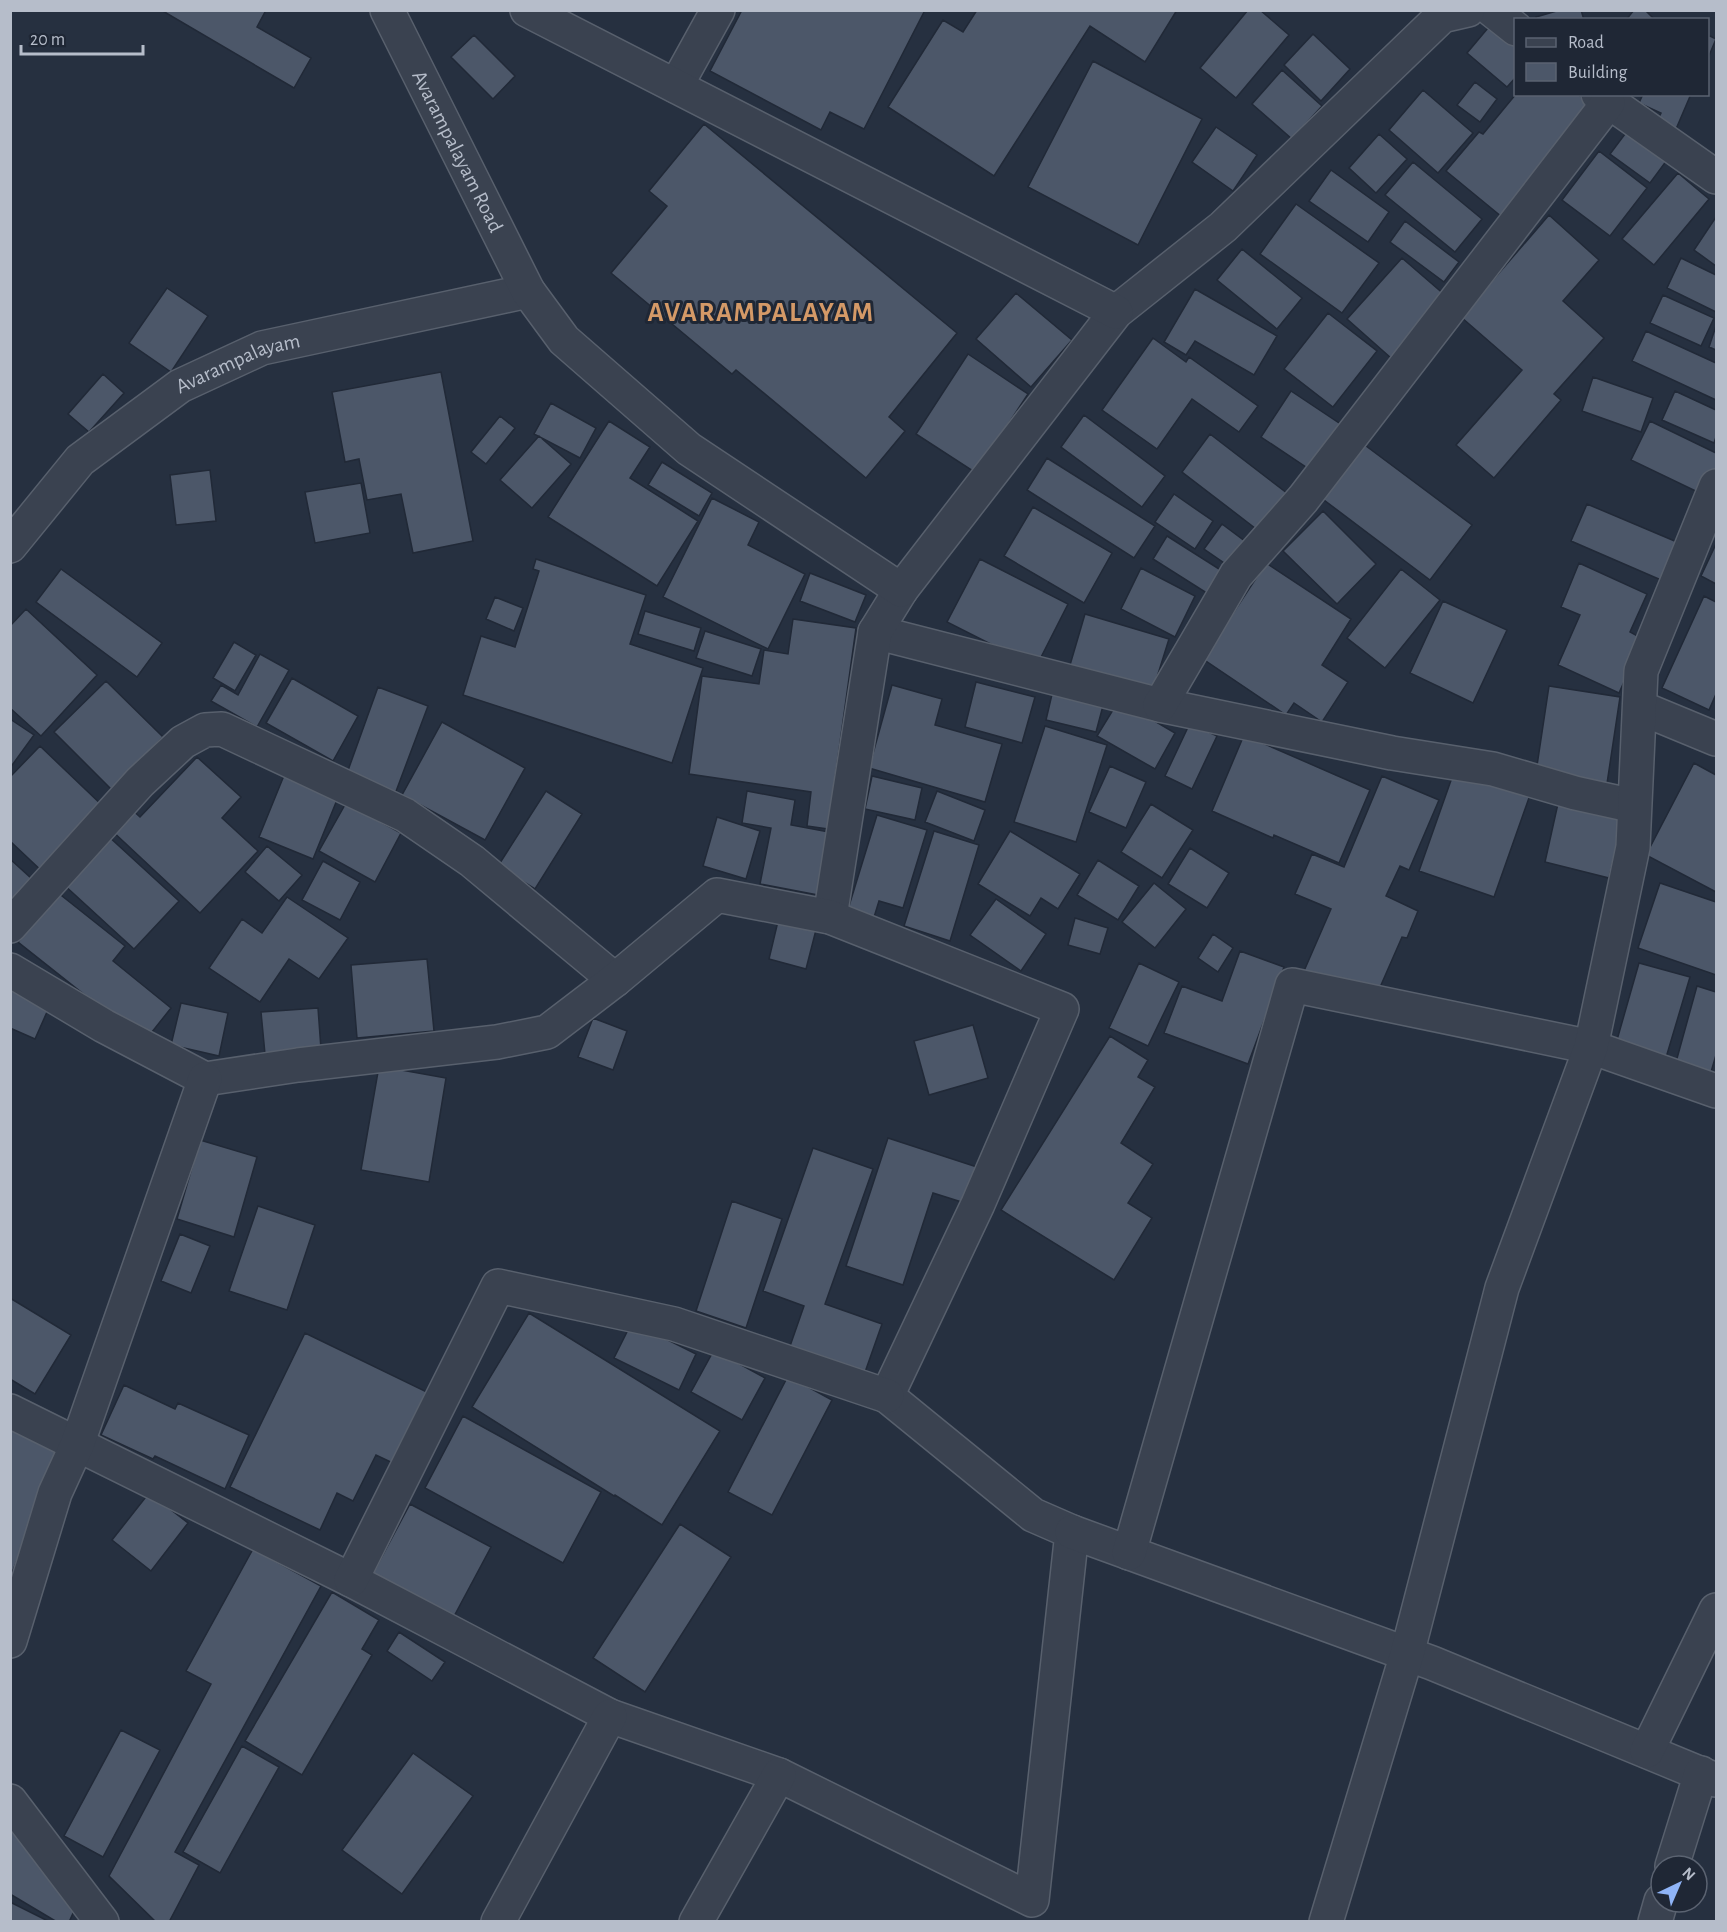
<svg xmlns="http://www.w3.org/2000/svg" width="1727" height="1932" font-family="'Alegreya Sans',sans-serif">
<style>
.building{fill:#4c5769;stroke:#212937;stroke-width:1.5}
.lines{fill:none;stroke-linecap:round;stroke-linejoin:round}
.minor-casing{stroke:#58606d;stroke-width:36}
.tertiary-casing{stroke:#58606d;stroke-width:36}
.minor{stroke:#3a4250;stroke-width:33}
.tertiary{stroke:#3a4250;stroke-width:33}
.labels{text-anchor:middle;dominant-baseline:central;stroke-width:6;stroke-linejoin:round;paint-order:stroke}
.street-label{font-size:21px;fill:#b6bdca;stroke:#1f2735}
.district-label{font-size:27px;font-weight:bold;letter-spacing:1.5px;fill:#d49967;stroke:#1f2735}
</style>
<rect width="100%" height="100%" fill="#263040"/>
<path class="building" d="M161,10H266L257,27L311,58L294,88Z
M742,10H925L864,129L830,112L821,130L710,71Z
M977,10H1177L1145,62L1090,26L994,176L888,107L943,20L963,32Z
M1248,10H1260L1289,35L1236,98L1200,68Z
M1560,10H1581L1584,20H1537L1536,17Z
M1634,10H1645L1655,20H1626Z
M1493,22L1516,41V77L1507,87L1467,53Z
M1313,34L1350,69L1321,101L1284,65Z
M474,35L515,76L493,99L451,57Z
M1708,35L1716,39L1708,58Z
M1093,61L1202,119L1138,245L1028,187Z
M1282,70L1322,106L1292,139L1252,104Z
M1475,82L1497,99L1480,122L1457,105Z
M1423,90L1473,133L1438,173L1389,130Z
M1516,94H1578L1589,104L1502,217L1446,171L1479,132L1483,134Z
M1643,94H1691L1673,136L1654,127L1661,113L1639,103Z
M704,124L957,333L889,417L905,431L866,478L736,370L732,374L611,273L667,206L649,191Z
M1631,126L1670,156L1650,183L1610,154Z
M1216,127L1257,155L1233,191L1192,162Z
M1379,134L1407,159L1376,193L1349,168Z
M1599,151L1647,188L1610,236L1562,200Z
M1413,162L1482,219L1455,252L1385,195Z
M1331,170L1389,212L1368,242L1309,201Z
M1678,173L1709,199L1654,265L1622,239Z
M1296,204L1379,263L1342,313L1260,254Z
M1549,215L1599,260L1563,301L1604,338L1554,394L1561,400L1494,478L1456,445L1522,370L1461,317Z
M1716,217V266L1694,250Z
M1405,221L1459,262L1444,282L1390,242Z
M1242,249L1302,298L1277,329L1217,280Z
M1402,258L1446,296L1391,358L1347,319Z
M1681,258L1716,275V312L1667,288Z
M167,288L208,316L171,372L129,343Z
M1195,289L1277,336L1254,375L1195,341L1186,355L1164,342Z
M1016,293L1072,340L1031,387L976,339Z
M1663,295L1714,318L1701,346L1650,323Z
M1328,313L1377,351L1333,407L1284,369Z
M1716,326V350L1709,347Z
M1646,331L1716,363V400L1632,361Z
M1153,338L1186,362L1189,357L1258,406L1239,432L1192,399L1157,449L1102,410Z
M968,354L1028,394L976,473L916,434Z
M441,372L473,541L413,553L401,494L367,500L359,459L345,462L332,392Z
M103,374L124,393L89,432L68,414Z
M1593,377L1653,398L1641,432L1582,411Z
M1291,391L1345,427L1315,473L1261,437Z
M1675,391L1716,410V437L1714,443L1662,420Z
M551,403L596,428L580,458L534,434Z
M1084,415L1165,476L1142,507L1061,447Z
M500,416L515,428L486,464L471,452Z
M609,421L650,447L630,478L698,521L657,586L548,517Z
M1650,421L1716,453V475L1706,496L1631,460Z
M1210,434L1292,497L1264,535L1182,472Z
M539,436L571,464L532,508L500,480Z
M1362,443L1472,525L1430,580L1320,497Z
M1047,458L1155,526L1134,558L1027,490Z
M662,462L712,493L699,516L648,485Z
M210,470L216,521L176,525L170,475Z
M361,483L370,533L315,543L305,492Z
M1174,494L1213,521L1195,549L1155,522Z
M712,498L759,522L748,545L805,574L768,649L663,597Z
M1587,504L1677,542L1661,580L1571,541Z
M1033,507L1112,553L1084,603L1004,556Z
M1323,511L1376,564L1337,604L1283,551Z
M1222,524L1250,545L1233,569L1204,549Z
M1167,536L1227,574L1213,597L1153,559Z
M1716,544V584L1701,576Z
M536,559L646,595L630,644L703,668L672,763L463,695L481,636L515,647L539,571L533,569Z
M980,559L1068,604L1036,667L947,622Z
M1266,563L1351,619L1322,665L1348,682L1322,722L1294,703L1286,715L1203,659Z
M1579,563L1647,594L1630,632L1643,639L1619,693L1558,665L1580,615L1561,607Z
M1141,568L1195,596L1175,637L1121,609Z
M61,569L162,643L137,677L36,602Z
M1401,569L1440,600L1385,668L1347,638Z
M810,573L866,595L855,622L800,601Z
M1704,596L1716,602V694L1709,710L1662,688Z
M495,597L523,608L514,631L486,619Z
M1443,601L1507,630L1473,703L1410,673Z
M26,609L97,675L41,736L10,708V626Z
M645,611L701,628L694,651L638,634Z
M1085,614L1169,639L1153,690L1070,665Z
M793,619L856,628L828,829L807,826L811,792L689,774L702,676L759,684L764,650L788,654Z
M705,631L761,649L752,676L696,658Z
M234,642L256,655L235,691L213,678Z
M260,654L289,670L257,727L211,701L221,685L238,695Z
M292,678L358,716L333,761L266,723Z
M106,681L163,737L111,789L54,732Z
M976,682L1035,697L1022,743L965,727Z
M892,685L942,699L935,725L1002,744L985,802L869,768Z
M1549,686L1620,697L1606,790L1535,779Z
M378,687L428,706L395,794L346,776Z
M1053,690L1104,702L1096,732L1046,720Z
M1119,700L1175,733L1155,769L1097,736Z
M10,719L34,735L10,768Z
M442,722L525,768L485,840L402,795Z
M1190,723L1217,736L1192,789L1165,776Z
M1045,726L1107,745L1076,842L1014,822Z
M1244,735L1370,790L1339,863L1274,835L1273,838L1212,811Z
M40,746L107,810L46,875L10,841V777Z
M197,757L241,797L222,818L258,851L200,913L109,828L129,807L140,817Z
M1694,763L1716,775V892L1646,855Z
M1110,766L1146,782L1126,828L1089,812Z
M1455,769L1530,795L1494,897L1419,871Z
M285,773L339,795L313,859L259,837Z
M872,776L922,788L915,820L865,809Z
M1382,776L1439,800L1409,870L1400,866L1386,896L1418,911L1407,938L1402,937L1374,1001L1304,971L1331,909L1295,894L1312,854L1344,867Z
M546,791L582,814L535,889L498,866Z
M747,791L795,800L791,825L829,832L818,895L760,884L771,828L742,823Z
M937,791L985,810L974,841L925,822Z
M1559,799L1624,815L1609,878L1545,862Z
M346,803L401,833L375,882L319,851Z
M1151,804L1193,830L1162,878L1121,852Z
M877,815L927,830L903,908L879,901L871,927L845,919Z
M717,817L760,831L746,879L703,866Z
M934,831L979,845L950,941L904,926Z
M1010,831L1080,874L1058,909L1041,898L1030,916L978,884Z
M107,835L179,901L134,949L62,883Z
M267,846L302,875L279,901L245,872Z
M1190,848L1229,873L1207,908L1168,884Z
M10,859L32,879L10,902Z
M1098,860L1139,886L1118,920L1077,895Z
M323,861L360,882L340,920L302,900Z
M1154,883L1186,909L1155,948L1122,922Z
M1660,883L1716,902V975L1638,948Z
M57,892L125,946L113,961L171,1008L144,1042L18,942Z
M287,897L348,938L319,979L289,959L260,1002L209,968L242,919L262,933Z
M996,899L1046,934L1021,971L970,935Z
M779,917L817,926L806,969L769,959Z
M1075,918L1108,928L1100,954L1068,945Z
M1213,934L1233,948L1218,972L1198,958Z
M1240,951L1284,967L1248,1064L1164,1033L1182,986L1222,1001Z
M427,959L434,1031L357,1038L351,965Z
M1139,963L1179,982L1148,1046L1109,1028Z
M1639,963L1690,977L1665,1061L1615,1047Z
M10,986L51,1003L35,1039L10,1028Z
M1697,986L1716,992V1055L1711,1072L1676,1062Z
M181,1003L228,1013L219,1056L171,1045Z
M318,1008L321,1049L265,1054L261,1012Z
M593,1018L627,1031L613,1070L578,1057Z
M973,1025L988,1078L929,1095L914,1041Z
M1110,1036L1148,1060L1138,1077L1155,1087L1121,1143L1153,1164L1128,1203L1152,1218L1114,1280L1001,1210Z
M379,1066L446,1078L429,1182L361,1170Z
M888,1138L980,1168L968,1204L933,1193L903,1285L846,1266Z
M200,1140L257,1157L234,1237L177,1219Z
M813,1148L873,1169L825,1304L882,1324L864,1375L789,1349L804,1306L763,1291Z
M732,1201L782,1219L746,1328L696,1311Z
M258,1206L315,1225L287,1310L229,1291Z
M180,1234L210,1246L191,1293L161,1281Z
M10,1298L71,1335L35,1394L10,1379Z
M529,1313L720,1431L662,1525L615,1495L614,1496L472,1407Z
M632,1322L696,1354L679,1390L614,1358Z
M305,1333L431,1394L397,1465L376,1455L353,1501L337,1493L320,1530L230,1487Z
M714,1350L765,1378L742,1420L691,1392Z
M788,1376L832,1400L772,1515L728,1492Z
M124,1385L175,1409L178,1403L249,1435L225,1489L155,1456L153,1459L101,1435Z
M463,1416L601,1492L563,1563L425,1488Z
M10,1427L62,1447L10,1578Z
M149,1493L188,1523L151,1571L112,1540Z
M410,1504L491,1547L452,1620L371,1577Z
M680,1524L731,1557L645,1692L593,1658Z
M253,1549L321,1586L175,1852L199,1865L169,1922H156L109,1876L211,1684L186,1671Z
M332,1592L379,1620L362,1649L372,1655L302,1775L245,1741Z
M399,1632L445,1662L432,1681L387,1651Z
M121,1730L160,1750L103,1857L64,1836Z
M242,1746L279,1767L220,1873L183,1852Z
M413,1753L473,1796L402,1894L342,1850Z
M10,1829L79,1900L69,1922H57L10,1894Z
M10,1902L50,1922H10Z"/>
<g class="lines">
<g class="minor-casing">
<g id="minor">
<path d="M1492,10L1516,29"/>
<path d="M676,86L718,10"/>
<path d="M1598,94L1716,177"/>
<path id="s1" d="M10,546L80,460L180,386L262,348L528,291"/>
<path d="M875,632L1160,705L1392,753L1493,769L1575,793L1634,806"/>
<path d="M1160,705L1236,575L1303,499L1608,103"/>
<path d="M1641,708L1716,739"/>
<path d="M830,917L875,632L901,590"/>
<path d="M10,926L140,782L183,742L205,730L222,729L405,815L472,861L615,980"/>
<path d="M10,970L104,1026L205,1079L298,1065L497,1042L547,1032L615,980L717,895L830,917L1062,1009L978,1204L887,1396L1033,1515L1072,1532L1032,1900L779,1775L610,1716L351,1580L10,1411"/>
<path d="M1072,1532L1432,1663L1716,1780"/>
<path d="M1129,1553L1292,985L1591,1047L1716,1091"/>
<path d="M351,1580L498,1286L674,1324L887,1396"/>
<path d="M10,1641L55,1493L77,1445L205,1079"/>
<path d="M1647,1751L1716,1610"/>
<path d="M10,1801L102,1922"/>
<path d="M1672,1866L1701,1773"/>
<path d="M498,1922L610,1716"/>
<path d="M696,1922L779,1775"/>
<path d="M1326,1922L1407,1654L1502,1288L1591,1047L1633,847L1641,671L1716,486"/>
<path d="M1655,1922L1661,1901"/>
</g>
</g>
<g class="tertiary-casing">
<g id="tertiary">
<path id="s2" d="M387,10L528,291L564,340L689,449L901,590L1116,312L1223,227L1442,16L1468,10"/>
<path d="M527,10L1116,312"/>
</g>
</g>
<use href="#minor" class="minor"/>
<use href="#tertiary" class="tertiary"/>
</g>
<g class="labels">
<g class="street-label">
<text stroke="none"><textPath href="#s2" startOffset="158">Avarampalayam Road</textPath></text>
<text stroke="none"><textPath href="#s1" startOffset="298">Avarampalayam</textPath></text>
</g>
<g class="district-label">
<text x="761" y="312">AVARAMPALAYAM</text>
</g>
</g>
<rect width="1727" height="1932" fill="none" stroke="#b6bdca" stroke-width="24"/>
<rect x="1514" y="18" width="195" height="78" fill="#1f2735" stroke="#5b6371" stroke-width="1.5"/>
<rect x="1526" y="38" width="30" height="9" fill="#3a4250" stroke="#5b6371" stroke-width="1.5"/>
<text x="1568" y="48" font-size="18" fill="#b6bdca">Road</text>
<rect x="1526" y="63" width="30" height="18" fill="#4c5769" stroke="#5b6371" stroke-width="1.5"/>
<text x="1568" y="78" font-size="18" fill="#b6bdca">Building</text>
<g transform="translate(1679 1884) rotate(44)"><circle r="28" fill="#1f2735" stroke="#5b6371" stroke-width="1.5"/>
<path d="M0-4.5L10 22L0 15L-10 22Z" fill="#8fb4f7"/>
<text y="-9" font-size="16" font-weight="bold" text-anchor="middle" fill="#b6bdca">N</text>
</g>
<path d="M21 45v9h122v-9" fill="none" stroke="#b6bdca" stroke-width="3"/>
<text x="30" y="45" font-size="18" fill="#b6bdca" stroke="#1f2735" stroke-width="4.5" paint-order="stroke">20 m</text>
</svg>
